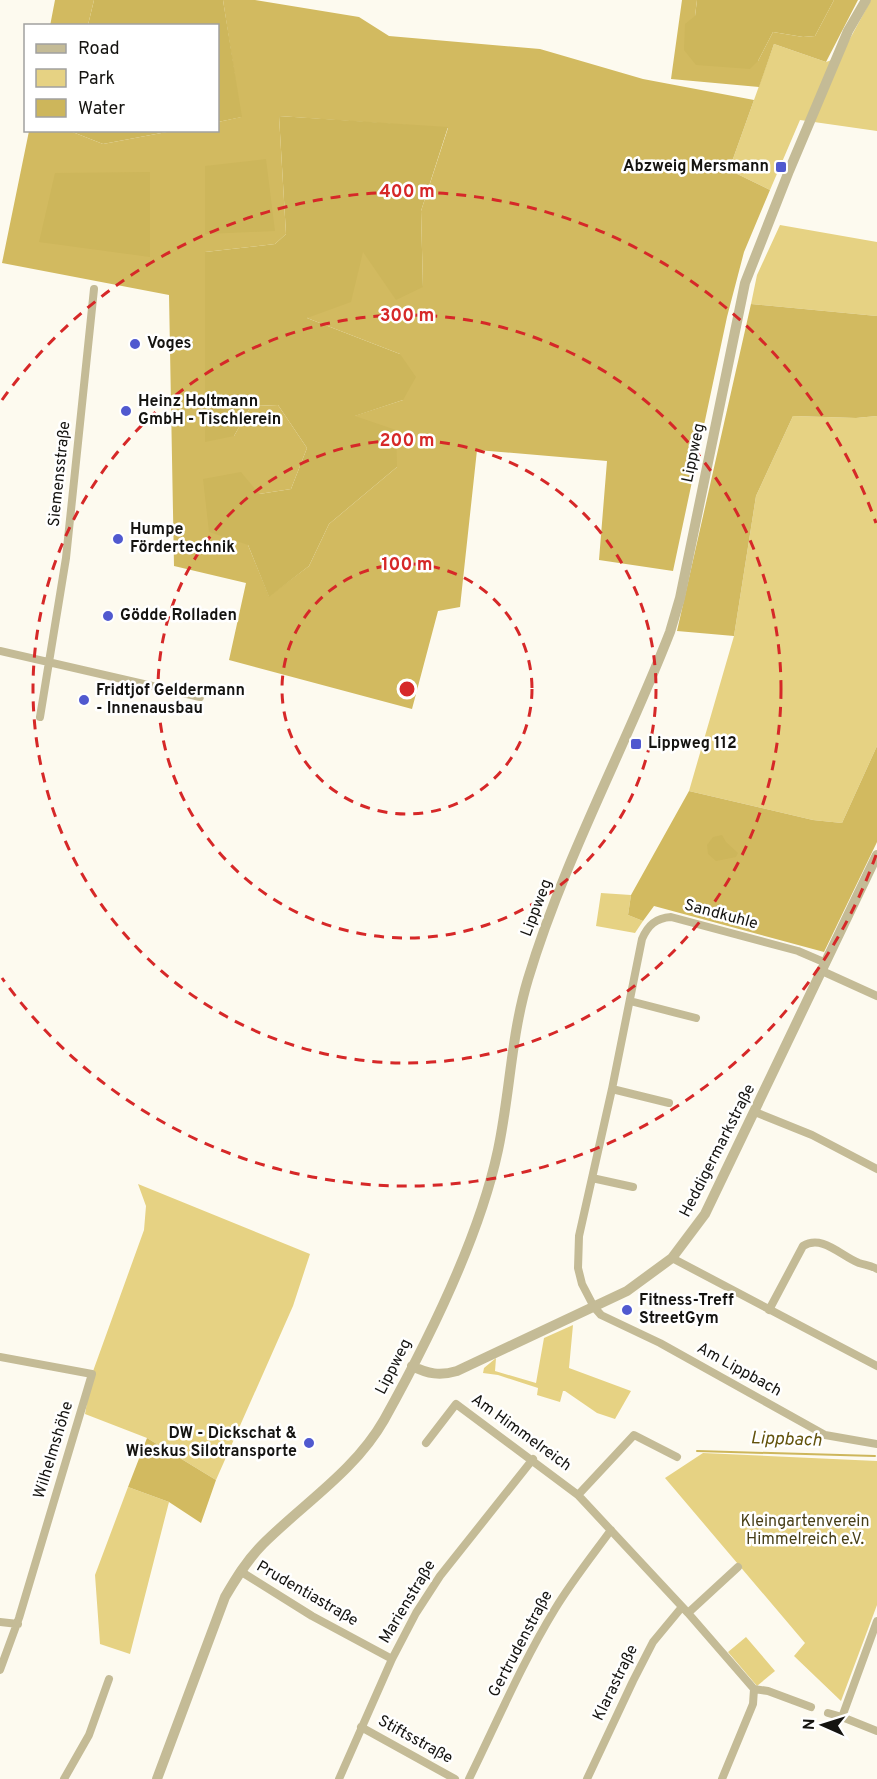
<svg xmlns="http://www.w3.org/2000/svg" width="877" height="1779" font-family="Overpass,sans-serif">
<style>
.green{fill:#e6d283}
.forest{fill:#d2ba60;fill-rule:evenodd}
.water{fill:#cdb65b}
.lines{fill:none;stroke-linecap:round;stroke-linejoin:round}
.stream{stroke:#cdb65b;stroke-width:2}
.minor{stroke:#c4bb96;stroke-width:8}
.tertiary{stroke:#c4bb96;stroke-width:10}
.ring{fill:none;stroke:#d62828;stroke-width:3;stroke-dasharray:10 8}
.poi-dot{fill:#5059cf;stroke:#fff;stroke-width:2}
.labels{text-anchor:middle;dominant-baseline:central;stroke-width:5;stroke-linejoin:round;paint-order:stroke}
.poi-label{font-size:16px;font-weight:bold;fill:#151411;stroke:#fff;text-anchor:start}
.street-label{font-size:16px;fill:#151411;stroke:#fff}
.park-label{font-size:16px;fill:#463d16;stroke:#fff}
.water-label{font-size:18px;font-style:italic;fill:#63530c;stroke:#fff}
.centre{fill:#d62828;stroke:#fff;stroke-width:3}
.ring-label{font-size:18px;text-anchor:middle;font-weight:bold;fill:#d62828;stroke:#fff;stroke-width:5;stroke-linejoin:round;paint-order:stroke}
</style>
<rect width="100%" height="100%" fill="#fdfaef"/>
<path class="green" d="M871,0H877V131L800,120L770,190L729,170L774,44L826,62L840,57Z
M780,225L877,242V316L751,304L757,275Z
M793,416L856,418L877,416V746L842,823L813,820L689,791L734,636L756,496Z
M601,893L631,895L628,915L643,921L635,933L596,926Z
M138,1184L310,1254L293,1306L216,1480L147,1438L85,1414L92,1374L144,1230L146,1206Z
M573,1325L569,1368L631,1391L615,1419L597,1413L565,1391H563L560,1402L537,1395L538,1388L498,1375L483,1373L484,1368L496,1358L495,1371L536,1383L544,1338Z
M703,1453L877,1461V1605L841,1701L794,1656L805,1643L665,1478Z
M128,1487L169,1502L130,1654L100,1644L95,1575Z
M746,1637L775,1671L757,1686L728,1652Z"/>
<path class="forest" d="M55,0H94L88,25L50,26Z
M223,0H255L359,17L389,36L540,49L643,79L754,100L729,170L770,190L744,252L727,317L673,571L599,560L607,461L477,450L460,607L438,611L412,709L229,660L246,583L174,566L169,295L2,263L29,131H70L103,144L172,131L218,130V122L241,117ZM279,116L448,128L421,211L423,287L363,251L307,318L400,354L403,400L354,416L397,467L329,524L309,566L269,596L248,545L259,494L291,489L307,448L278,405L251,406L234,436L205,252L275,244L286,234Z
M682,0H697L695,16L758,61L773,32L803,37L815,36L834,0H858L826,62L774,44L759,87L671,79Z
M751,304L877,316V416L856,418L793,416L756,496L734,636L677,631Z
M877,746V842L824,952L654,906L643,921L628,915L631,895L689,791L813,820L842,823Z
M147,1438L216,1480L201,1523L169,1502L128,1487Z"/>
<path class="water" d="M94,0H223L242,117L218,122V26L88,25Z
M697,0H834L815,36L803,37L773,32L758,61L750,69L696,65L684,50L685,24L695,16Z
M279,116L448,127L421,211L423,287L396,300L363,252L351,302L307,318L400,354L416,377L403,400L355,416L396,430L397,467L329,524L309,566L269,597L248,545L209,532L203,479L241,472L259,494L291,489L307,448L278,405L251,406L234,436L205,442V252L275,244L286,234Z
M70,131H172L103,144Z
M266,159L275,231L205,234V166Z
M150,172V257L39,242L55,173Z
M722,835L726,842L738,853L736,857L716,861L708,854L707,845L713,837Z"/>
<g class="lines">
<path class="stream" d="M697,1451L875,1456"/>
<path class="minor" d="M0,651L200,697
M40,717L66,558L94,289
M826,963L798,951L671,917C656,918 648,925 642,939L612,1089L579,1236L578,1268L582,1284L594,1307L601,1315L660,1343L825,1435L877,1444
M822,971L877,996
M630,1001L696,1018
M612,1089L669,1103
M755,1112L812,1135L877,1169
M592,1178L633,1187
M672,1258L877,1366
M769,1310L803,1246C822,1234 841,1256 859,1263C865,1265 871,1265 877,1269
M0,1357L92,1374L19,1618L0,1670
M426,1443L456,1404L578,1495L688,1613L754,1689L768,1691L811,1707
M578,1495L634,1435L677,1457
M240,1571L312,1616L392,1659
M688,1613L738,1567
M877,1621L842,1717L877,1731
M0,1622L18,1624
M828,1713L842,1717
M361,1727L455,1779
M64,1779L89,1735L109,1679
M339,1779L392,1659L416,1613L440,1576L533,1459
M469,1779C497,1722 522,1663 555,1609C572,1581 592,1556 611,1530
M587,1779L633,1681L653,1642L682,1607
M722,1779L753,1704L754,1689"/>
<path class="tertiary" d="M412,1366C428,1374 440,1376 457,1371L627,1291L672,1258L705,1214L877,855
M157,1779L225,1597C236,1578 247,1560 263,1544C303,1504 355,1471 384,1420C428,1341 479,1239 498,1150C510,1094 511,1035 528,979C564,859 625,748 670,632L680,598L745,283L789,171L848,31L866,0"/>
</g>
<g class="ring">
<circle cx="407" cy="689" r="125"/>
<circle cx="407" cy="689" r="249"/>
<circle cx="407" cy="689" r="374"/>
<path d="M876 855A498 498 0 0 1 2 978M2 400A498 498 0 0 1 876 523"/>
</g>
<g class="poi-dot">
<rect x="775" y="161" width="12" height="12" rx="3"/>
<circle cx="135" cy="344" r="6"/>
<circle cx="126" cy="411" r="6"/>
<circle cx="118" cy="539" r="6"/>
<circle cx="108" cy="616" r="6"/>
<circle cx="84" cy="700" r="6"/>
<rect x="630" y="738" width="12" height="12" rx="3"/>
<circle cx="627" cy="1310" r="6"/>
<circle cx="309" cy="1443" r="6"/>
</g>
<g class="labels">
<g class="poi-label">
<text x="769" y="167" text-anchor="end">Abzweig Mersmann</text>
<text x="147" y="344">Voges</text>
<text x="138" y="402">Heinz Holtmann<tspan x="138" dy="18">GmbH - Tischlerein</tspan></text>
<text x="130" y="530">Humpe<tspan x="130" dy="18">Fördertechnik</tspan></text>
<text x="120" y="616">Gödde Rolladen</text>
<text x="96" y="691">Fridtjof Geldermann<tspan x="96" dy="18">- Innenausbau</tspan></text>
<text x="648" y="744">Lippweg 112</text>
<text x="639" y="1301">Fitness-Treff<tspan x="639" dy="18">StreetGym</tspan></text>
<text x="297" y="1434" text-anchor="end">DW - Dickschat &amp;<tspan x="297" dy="18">Wieskus Silotransporte</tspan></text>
</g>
<g class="street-label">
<text transform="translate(694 453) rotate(-78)">Lippweg</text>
<text transform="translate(60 474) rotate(-84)">Siemensstraße</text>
<text transform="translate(537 908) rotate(-69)">Lippweg</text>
<text transform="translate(721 915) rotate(15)">Sandkuhle</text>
<text transform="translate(718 1151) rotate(-63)">Heddigermarkstraße</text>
<text transform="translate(394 1367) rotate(-63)">Lippweg</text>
<text transform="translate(739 1370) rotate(29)">Am Lippbach</text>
<text transform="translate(521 1433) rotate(36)">Am Himmelreich</text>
<text transform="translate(54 1450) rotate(-73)">Wilhelmshöhe</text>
<text transform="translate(307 1594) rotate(30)">Prudentiastraße</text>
<text transform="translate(408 1602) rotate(-59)">Marienstraße</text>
<text transform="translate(521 1644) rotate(-62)">Gertrudenstraße</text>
<text transform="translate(616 1683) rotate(-64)">Klarastraße</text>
<text transform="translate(415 1740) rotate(29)">Stiftsstraße</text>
</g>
<g class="park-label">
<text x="805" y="1522">Kleingartenverein<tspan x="805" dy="18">Himmelreich e.V.</tspan></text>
</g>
<g class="water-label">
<text transform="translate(786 1440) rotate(2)">Lippbach</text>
</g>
</g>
<circle cx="407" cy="689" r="9" class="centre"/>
<g class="ring-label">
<text x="407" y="197">400 m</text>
<text x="407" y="321">300 m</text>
<text x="407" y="446">200 m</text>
<text x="407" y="570">100 m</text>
</g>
<rect x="24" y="24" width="195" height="108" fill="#ffffff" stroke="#a1a1a0" stroke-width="1.5"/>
<rect x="36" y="44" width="30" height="9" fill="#c4bb96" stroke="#a1a1a0" stroke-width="1.5"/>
<text x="78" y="54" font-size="18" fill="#151411">Road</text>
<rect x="36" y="69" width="30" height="18" fill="#e6d283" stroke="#a1a1a0" stroke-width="1.5"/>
<text x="78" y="84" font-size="18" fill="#151411">Park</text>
<rect x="36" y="99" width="30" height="18" fill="#cdb65b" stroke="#a1a1a0" stroke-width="1.5"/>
<text x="78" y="114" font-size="18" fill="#151411">Water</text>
<g transform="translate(823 1725) rotate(273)" stroke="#ffffff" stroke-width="4.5" paint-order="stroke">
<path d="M0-4.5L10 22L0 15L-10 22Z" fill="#151411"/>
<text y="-9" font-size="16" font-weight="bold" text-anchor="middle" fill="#151411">N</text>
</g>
</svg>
